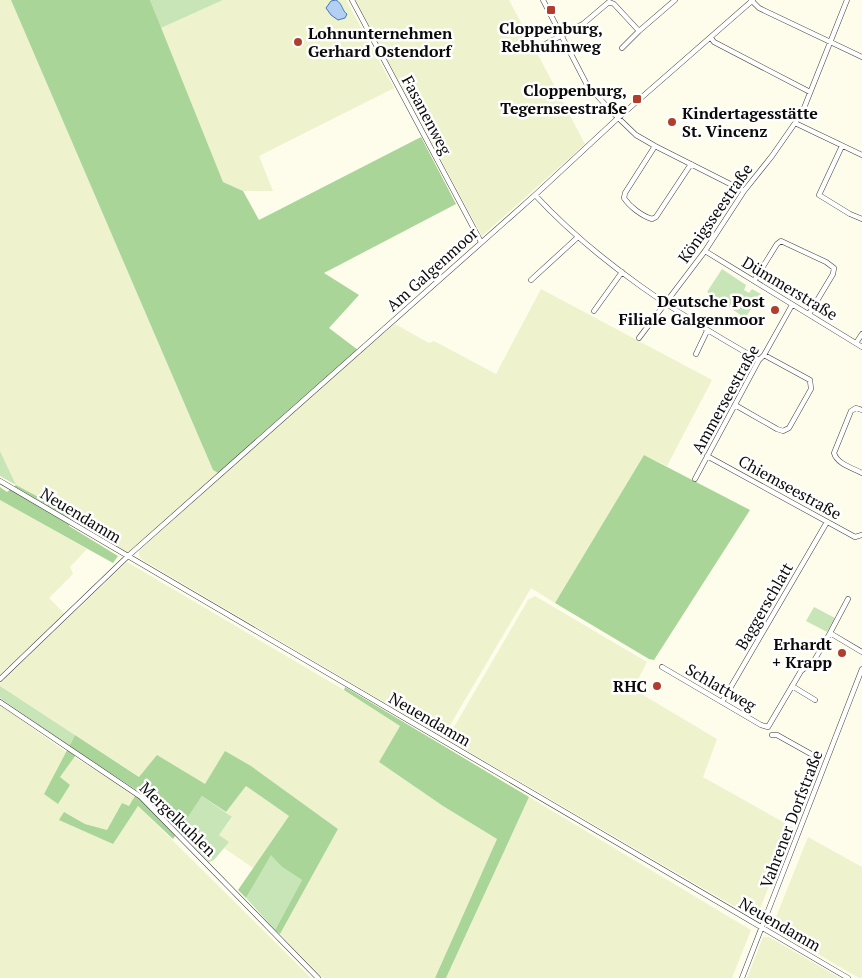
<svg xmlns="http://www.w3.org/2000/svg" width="862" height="978" font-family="'PT Serif',serif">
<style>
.farmland{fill:#eef2cd}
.green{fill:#c7e5b7}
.forest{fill:#a9d598}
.water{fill:#b3cff2;stroke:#3f78c4}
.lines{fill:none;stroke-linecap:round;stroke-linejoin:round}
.street-casing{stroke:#3e3e3e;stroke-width:5.5}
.street{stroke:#fff;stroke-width:4.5}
.poi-dot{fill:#b13e2d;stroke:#fff;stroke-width:2}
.labels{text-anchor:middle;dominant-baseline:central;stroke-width:5;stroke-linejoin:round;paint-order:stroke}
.poi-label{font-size:16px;font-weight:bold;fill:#0b0b0b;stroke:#fff;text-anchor:end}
.street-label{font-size:16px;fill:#0b0b0b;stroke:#fff}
</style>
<rect width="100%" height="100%" fill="#fefdeb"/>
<path class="farmland" d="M0,0H11L213,470L220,474L128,554L72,521L74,516L16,485L0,451Z
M223,0H346L394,88L259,156L273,191H243L223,182L161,28Z
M355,0H509L585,144L482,236Z
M541,289L712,380L667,466L644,455L555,603L531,588L443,737L141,559L139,555V551L143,547L331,378L395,324L429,343L434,341L496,374Z
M0,500L87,549L70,567L73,574L49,598L65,614L0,674Z
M127,562L344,690L400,726L379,762L443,806L497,839L435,978H323L280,934L338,829L251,766L205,784L140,777L0,686V683Z
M535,596L647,662L633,689L717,739L703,777L792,827L756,919L447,739L528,600Z
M0,705L66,752L44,794L60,777L74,757L108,778L135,797L129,806L122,803L107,830L85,824L65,812L112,844L138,806L311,978H0Z
M246,786L289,816L253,868L224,848L228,842L219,835L232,818L226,812Z
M529,797L751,930L732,978H446Z
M808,837L862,867V978H859L772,927Z
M763,937H769L840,978H747Z"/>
<path class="green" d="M150,0H223L161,28Z
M722,269L746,285L744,290L749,293L752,289L761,294L745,318L707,292Z
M0,451L16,485L0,476Z
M814,607L835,618L827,632L806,621Z
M0,686L75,735L69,746L0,698Z
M202,796L232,817L219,835L229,842L214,860L209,862L178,831Z
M271,854L282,867L302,880L275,930L246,898Z"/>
<path class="forest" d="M11,0H150L223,182L243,191L259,220L421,137L456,204L324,273L359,295L329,328L358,350L220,474L213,470Z
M644,455L750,510L654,660L649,659L555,603Z
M16,485L74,516L69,526L118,556L113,563L0,500V487L7,492Z
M345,687L529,797L446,978H435L497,839L443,806L379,762L400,726L344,690Z
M75,735L139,777L157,755L205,784L225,751L251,766L338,829L280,934L275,930L302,880L282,867L271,855L246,898L238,890L289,816L246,786L226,812L202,796L173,839L138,806L113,844L59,820L64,812L85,824L107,830L122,803L129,806L138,791L78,752L60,777L70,785L58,804L44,794Z"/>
<path class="water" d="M336,0C343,4 342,11 347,14L345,18L338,20L331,15L326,8L331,1Z"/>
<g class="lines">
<g class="street-casing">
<path id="street" d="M352,0L481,242
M543,0L586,83L610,110L636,135L655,146L744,191
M751,0L759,8L862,57
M711,38L714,42L810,92
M538,48L583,24L609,2L614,4L639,31L675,0
M622,48L639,31
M795,123L862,155
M655,146L625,193L624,198C630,207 642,216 652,219L656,217L691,164
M842,146L819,195L850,214L862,219
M535,195C598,263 679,315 759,360
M705,251L862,347
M531,280L578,237
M754,281L777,244L781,241L826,262L834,268L833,274L809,314
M594,311L622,272
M639,338L705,251L744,191L772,156L795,123L804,108L847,0
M856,343L862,334
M696,354L707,331
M735,405L777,429L783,431L789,428L811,389L810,380L764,355
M862,410L856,408L851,411L834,453C837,464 853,468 862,473
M707,456L855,537L862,535
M695,479L759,360L764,355L792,305
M0,481L848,978
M830,633L848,599
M662,667L761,725L768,727L801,671L806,667L811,666L830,633L862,652
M0,679L127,557L535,195L618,118L753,0
M792,686L815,700
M0,702L141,797L318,978
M722,702L827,522
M772,735H777L811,754
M742,978L862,669"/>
</g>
<use href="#street" class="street"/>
</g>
<g class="poi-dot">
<rect x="546" y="5" width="10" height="10" rx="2.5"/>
<circle cx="298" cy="42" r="5"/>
<rect x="632" y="94" width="10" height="10" rx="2.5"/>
<circle cx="672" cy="122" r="5"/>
<circle cx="775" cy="310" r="5"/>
<circle cx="842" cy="653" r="5"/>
<circle cx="657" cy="686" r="5"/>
</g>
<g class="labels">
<g class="poi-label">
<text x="551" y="28" text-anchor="middle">Cloppenburg,<tspan x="551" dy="18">Rebhuhnweg</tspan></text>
<text x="308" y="33" text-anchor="start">Lohnunternehmen<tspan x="308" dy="18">Gerhard Ostendorf</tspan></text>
<text x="627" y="90">Cloppenburg,<tspan x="627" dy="18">Tegernseestraße</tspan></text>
<text x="682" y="113" text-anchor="start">Kindertagesstätte<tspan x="682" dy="18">St. Vincenz</tspan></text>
<text x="765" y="301">Deutsche Post<tspan x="765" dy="18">Filiale Galgenmoor</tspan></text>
<text x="832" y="644">Erhardt<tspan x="832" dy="18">+ Krapp</tspan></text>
<text x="647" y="686">RHC</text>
</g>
<g class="street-label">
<text transform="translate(427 115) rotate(62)">Fasanenweg</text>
<text transform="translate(715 213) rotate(-55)">Königsseestraße</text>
<text transform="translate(432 269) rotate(-42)">Am Galgenmoor</text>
<text transform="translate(790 288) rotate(31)">Dümmerstraße</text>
<text transform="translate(725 399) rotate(-61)">Ammerseestraße</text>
<text transform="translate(790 487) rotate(29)">Chiemseestraße</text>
<text transform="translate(81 515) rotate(31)">Neuendamm</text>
<text transform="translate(764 606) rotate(-60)">Baggerschlatt</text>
<text transform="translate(721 687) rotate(30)">Schlattweg</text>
<text transform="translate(430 719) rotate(30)">Neuendamm</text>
<text transform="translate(178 819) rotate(44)">Mergelkuhlen</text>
<text transform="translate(791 819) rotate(-69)">Vahrener Dorfstraße</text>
<text transform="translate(780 924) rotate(30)">Neuendamm</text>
</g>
</g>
</svg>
